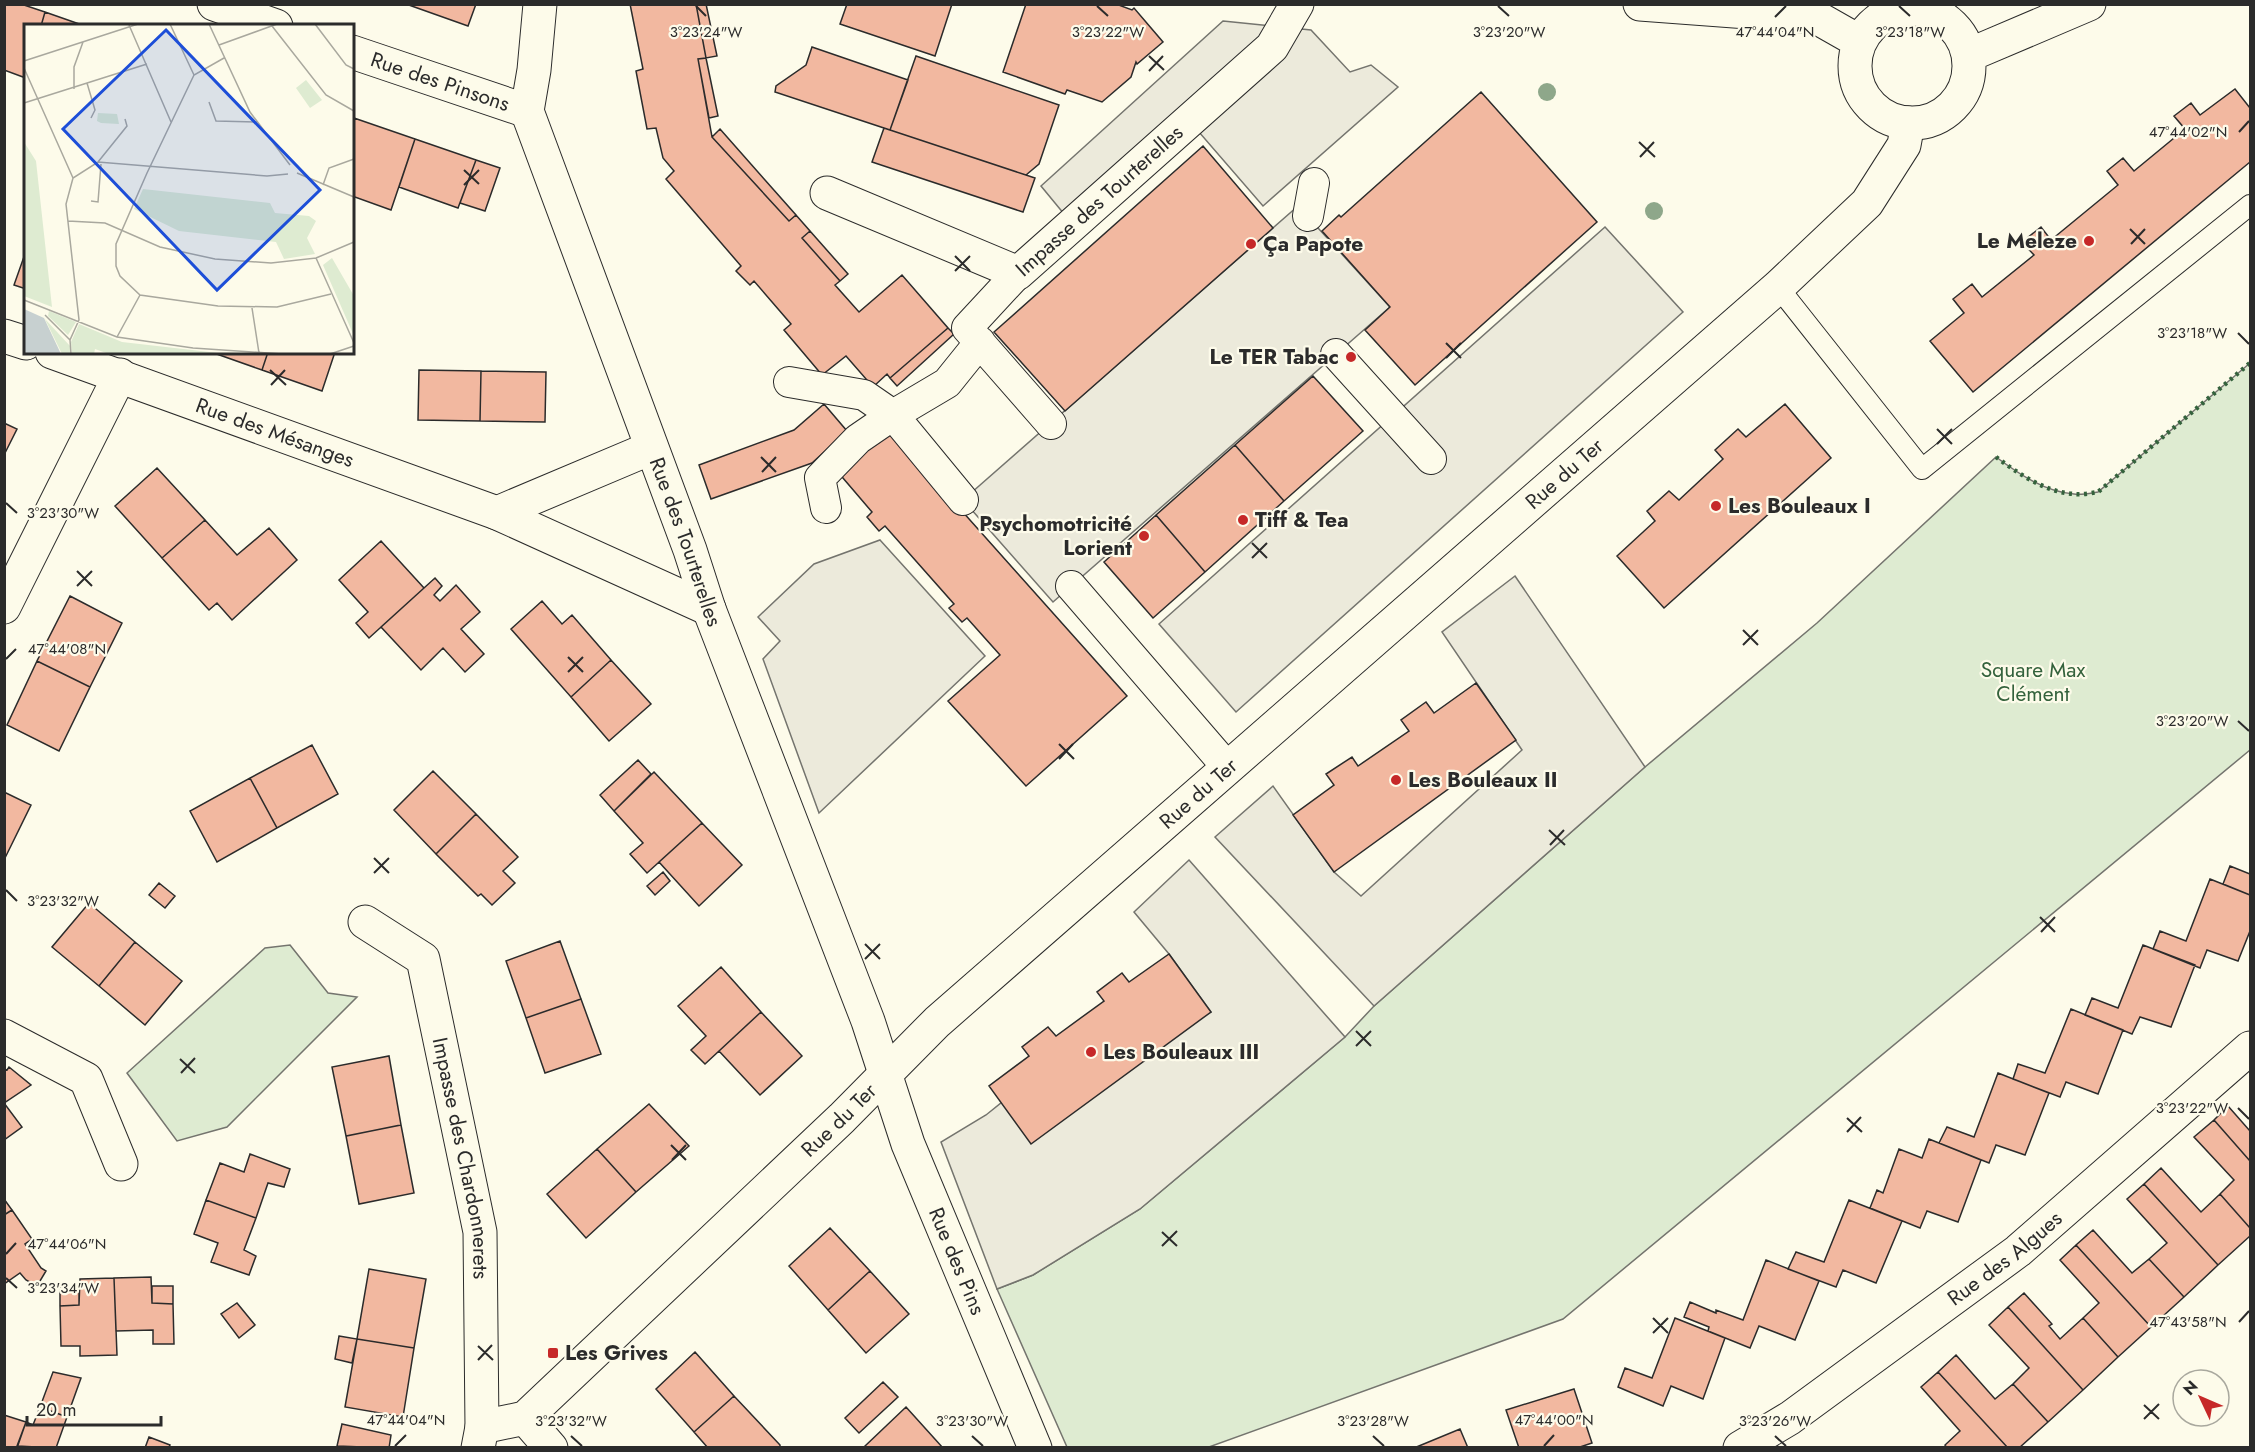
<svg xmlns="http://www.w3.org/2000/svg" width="2255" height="1452" font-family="Jost,sans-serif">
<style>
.green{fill:#deebd1;stroke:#74746e;stroke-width:1.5}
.parking{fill:#eceadb;stroke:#74746e;stroke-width:1.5}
.building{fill:#f2b8a0;stroke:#2b2b2b;stroke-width:1.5}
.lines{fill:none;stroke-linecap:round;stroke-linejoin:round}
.service-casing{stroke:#2b2b2b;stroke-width:22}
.pedestrian-casing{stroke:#2b2b2b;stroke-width:32}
.minor-casing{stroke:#2b2b2b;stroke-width:35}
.tertiary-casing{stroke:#2b2b2b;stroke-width:35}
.service{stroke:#fdfbea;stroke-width:20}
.pedestrian{stroke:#fdfbea;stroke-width:30}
.minor{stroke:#fdfbea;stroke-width:33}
.tertiary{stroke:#fdfbea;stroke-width:33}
.hedge{stroke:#34623c;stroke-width:4.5;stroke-dasharray:3 4.5;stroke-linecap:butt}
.tree{fill:#8ea78a}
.ticks{fill:none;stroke:#2b2b2b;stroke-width:2}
.poi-dot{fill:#c62828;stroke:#fdfbea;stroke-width:2}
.labels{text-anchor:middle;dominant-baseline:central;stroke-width:4.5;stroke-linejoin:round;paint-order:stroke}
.street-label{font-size:21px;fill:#2b2b2b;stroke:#fdfbea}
.poi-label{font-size:21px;font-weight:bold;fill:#2b2b2b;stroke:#fdfbea;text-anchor:start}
.park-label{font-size:21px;fill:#34623c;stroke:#fdfbea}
.inset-road{fill:none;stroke:#a9a89e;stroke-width:1.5}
.view{fill:#1d4ed8;fill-opacity:0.15;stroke:#1d4ed8;stroke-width:3}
.inset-edge{fill:none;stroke:#2b2b2b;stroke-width:3}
.ticks-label{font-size:15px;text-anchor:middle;fill:#2b2b2b;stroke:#fdfbea;stroke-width:4.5;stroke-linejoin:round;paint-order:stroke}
</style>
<rect width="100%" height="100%" fill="#fdfbea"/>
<path class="green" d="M2250,363V750L1563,1319L1209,1447H1067L997,1289L1033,1275L1140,1209L1345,1037L1374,1006L1645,767L1817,623L1996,457C2019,474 2045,492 2074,494C2082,495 2091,493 2098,492Z
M290,945L328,993L357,997L227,1127L177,1141L127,1073L265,948Z"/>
<path class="parking" d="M1223,21L1311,30L1350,72L1371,65L1398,87L1263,206L1199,132L1083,237L1041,186Z
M1298,206L1390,307L1053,602L963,500Z
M1605,227L1683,312L1236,712L1159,624Z
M880,540L985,656L819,813L763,659L780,641L758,617L814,564Z
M1515,576L1645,767L1374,1006L1215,837L1273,786L1334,872L1361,896L1522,750L1442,632Z
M1189,860L1345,1037L1140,1209L1033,1275L997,1289L941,1142L986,1115L1001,1103L1211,1012L1169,954L1134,912Z"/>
<path class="building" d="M4,4H21L45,12L41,26H26V71L23,77L4,70Z
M406,4H476L468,26Z
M630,4H696L706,58L698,59L712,137L789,221L796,215L810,231L802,238L840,281L835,285L859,312L902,275L948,328L890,378L887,374L873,387L846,356L822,375L784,330L791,324L754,281L750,285L736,271L741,266L666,179L674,171L663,158L656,128L647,129L636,71L643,69Z
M696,4H706L717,56L706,58Z
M847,4H952L935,56L840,24Z
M1026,4H1116L1132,10L1134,8L1163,42L1137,64L1136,62L1131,77L1102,102L1067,90L1065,94L1003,72Z
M45,12L85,26H41Z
M812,47L908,80L890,130L775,92L776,86L806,65Z
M916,56L1059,105L1039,164L1026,175L890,130Z
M706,58L718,116L709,118L698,59Z
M2235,89L2250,108V162L1973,392L1930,341L1964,313L1953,299L1972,284L1982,297L2034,255L2022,242L2041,227L2051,240L2118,185L2107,171L2123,158L2134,171L2185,129L2174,116L2191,103L2200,115Z
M1481,92L1597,222L1415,385L1365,330L1390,307L1322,231L1339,215L1341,217Z
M354,118L415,139L391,210L352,196Z
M884,128L1035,178L1023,212L872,162Z
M720,129L796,215L789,221L712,137Z
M415,139L476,160L458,208L399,187Z
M1203,146L1273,228L1065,411L994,332Z
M476,160L500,168L485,211L460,203Z
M810,231L848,274L840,281L802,238Z
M26,251V289L14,285Z
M948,328L954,334L897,386L890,378Z
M211,352H268L262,370Z
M268,352H335L322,391L262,370Z
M419,370L481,371L480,421L418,420Z
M481,371L546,372L545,422L480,421Z
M1313,376L1363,431L1284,501L1235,445Z
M824,404L847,431L812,463L711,499L699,465L794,430Z
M1785,404L1831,458L1664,608L1617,556L1655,521L1647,511L1669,491L1679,500L1723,459L1715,450L1738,429L1746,437Z
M4,423L17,429L4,455Z
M887,427L1127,696L1026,786L948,701L1000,655L967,618L962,622L949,608L954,604L885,526L879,531L867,517L872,512L837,471Z
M1235,445L1284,501L1205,572L1156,515Z
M157,468L205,520L162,558L115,506Z
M1156,515L1205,572L1153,618L1104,562Z
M205,520L237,555L269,528L297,560L232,620L217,603L209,610L162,558Z
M381,541L424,588L369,638L356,623L368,612L339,580Z
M435,578L442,586L434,595L440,601L456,585L480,612L461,629L484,654L465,672L443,648L421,670L381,627Z
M70,596L122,623L90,687L37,661Z
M542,601L562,624L572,615L611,660L571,697L511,629Z
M611,660L651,704L609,741L571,697Z
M37,661L90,687L59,751L7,725Z
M1476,683L1516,740L1334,872L1293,815L1334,785L1326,774L1352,757L1358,766L1409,731L1401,720L1426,702L1434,713Z
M312,745L338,794L277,828L250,778Z
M638,760L651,774L614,811L600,795Z
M433,771L476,814L436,854L394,810Z
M654,772L702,823L647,873L630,854L643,843L614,811Z
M250,778L277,828L217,862L190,811Z
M4,792L31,805L4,860Z
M476,814L518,857L503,871L515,883L492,905L481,894L478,896L436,854Z
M702,823L742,865L699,906L659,862Z
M2230,866L2250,874V895L2223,884Z
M663,872L670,881L655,895L647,886Z
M2210,879L2250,895V931L2238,961L2207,950L2200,968L2153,949L2160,931L2186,941Z
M159,883L175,896L165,908L149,895Z
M89,903L135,942L99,986L52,947Z
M560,941L581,999L526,1018L506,961Z
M135,942L182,981L145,1025L99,986Z
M2143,945L2195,965L2171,1027L2140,1017L2132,1034L2085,1015L2092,998L2118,1008Z
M1169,954L1211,1012L1031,1144L989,1086L1029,1056L1022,1047L1048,1027L1056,1036L1104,1001L1097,992L1122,973L1129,982Z
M721,967L761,1012L705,1064L691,1050L706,1036L678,1006Z
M581,999L601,1054L545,1073L526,1018Z
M2071,1009L2123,1030L2098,1094L2066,1082L2060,1097L2013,1079L2018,1064L2045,1073Z
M761,1012L802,1056L760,1095L719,1051Z
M389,1056L401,1125L346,1136L332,1067Z
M9,1067L31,1085L4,1103V1069L7,1070Z
M1998,1073L2049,1093L2025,1155L1996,1145L1989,1163L1939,1143L1947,1127L1974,1137Z
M4,1103L22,1127L4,1140Z
M649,1104L689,1146L636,1192L597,1149Z
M2228,1106L2250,1131V1161L2214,1120Z
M2214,1120L2250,1161V1228L2220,1194L2234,1180L2194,1137Z
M401,1125L414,1193L359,1204L346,1136Z
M1929,1139L1981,1160L1958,1222L1927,1211L1920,1228L1870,1208L1877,1190L1883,1193L1899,1149L1922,1158Z
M597,1149L636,1192L586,1238L547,1194Z
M250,1154L290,1169L284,1187L268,1183L256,1218L206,1200L220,1163L244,1172Z
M2161,1168L2201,1212L2220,1194L2250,1228V1236L2218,1265L2144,1184Z
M2144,1184L2218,1265L2184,1297L2149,1259L2167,1243L2127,1199Z
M4,1199L12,1210L4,1215Z
M206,1200L256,1218L244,1250L256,1256L249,1275L211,1262L218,1243L194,1234Z
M1849,1200L1902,1221L1876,1283L1843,1270L1836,1287L1788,1269L1796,1252L1824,1262Z
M12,1210L32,1239L25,1244L41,1268L46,1271L37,1286L26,1280L20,1273L4,1284V1215Z
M830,1228L870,1271L828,1310L789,1266Z
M2093,1230L2132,1273L2149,1259L2184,1297L2151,1327L2076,1245Z
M2076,1245L2151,1327L2118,1357L2083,1318L2099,1303L2060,1260Z
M1766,1260L1819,1281L1795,1340L1759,1326L1750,1348L1708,1331L1709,1327L1684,1317L1690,1302L1716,1313V1310L1743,1320Z
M369,1269L426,1279L414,1348L357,1339Z
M870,1271L909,1314L866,1353L828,1310Z
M151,1277L152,1303L173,1304L174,1344H153V1330L116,1331L114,1278Z
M114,1278L117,1355L80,1356V1346H61L60,1306L79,1305L80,1279Z
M152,1286H173V1304L152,1303Z
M60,1288H79V1305L60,1306Z
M2024,1293L2052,1324L2049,1326L2060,1339L2083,1318L2118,1357L2083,1390L2008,1307Z
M237,1303L255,1325L239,1338L221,1314Z
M2008,1307L2083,1390L2048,1422L2013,1384L2029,1368L1989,1325Z
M1675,1318L1725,1338L1703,1399L1671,1386L1663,1406L1618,1387L1625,1368L1652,1378Z
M339,1336L357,1339L352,1363L335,1359Z
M357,1339L414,1348L403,1417L345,1407Z
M695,1352L734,1396L694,1432L656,1389Z
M1956,1355L1995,1399L2013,1384L2048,1422L2019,1448H2008L1938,1372Z
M53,1372L81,1378L67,1417L40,1407Z
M1938,1372L2008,1448H1947L1945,1445L1960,1431L1921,1387Z
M883,1382L898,1397L859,1433L845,1418Z
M1574,1389L1592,1443L1577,1448H1519L1506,1410Z
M734,1396L780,1445V1448H708L694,1432Z
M40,1407L67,1417L56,1448L17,1446L26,1422L33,1425Z
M906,1407L943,1448H865L864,1447Z
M4,1415L26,1422L17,1448H4Z
M342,1424L391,1435L389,1448L337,1446Z
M1460,1429L1468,1448H1414Z
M149,1437L170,1445L169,1448H145Z"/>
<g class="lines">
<g class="service-casing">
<path id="service" d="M1778,287L1922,469L2250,205"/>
</g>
<g class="pedestrian-casing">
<path id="pedestrian" d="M1308,216L1314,183
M1018,273L967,328L1051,424
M1336,354L1431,459
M789,382L864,395L893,415L963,500
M826,508L820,478L858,439L893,415L947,383L980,342
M1071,586L1228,768"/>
</g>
<g class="minor-casing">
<g id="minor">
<path d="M214,4L276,26"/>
<path id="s1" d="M540,4L534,70L527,111L690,550L709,609L868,1021L908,1144L1035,1448"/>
<path id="s2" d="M352,52L527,111"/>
<path id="s3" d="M827,193L1018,273L1272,47L1297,4"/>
<path d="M4,336L26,343"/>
<path id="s4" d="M52,352L497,513L709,609"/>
<path d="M497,513L651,448"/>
<path d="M4,607L120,375"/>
<path id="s5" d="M365,922L423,959L480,1232L482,1427"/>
<path d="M4,1036L86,1079L121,1164"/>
<path d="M525,1418L551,1448"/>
<path id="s6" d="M478,1448L482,1427L525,1418L842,1118L937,1022L1778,287L1867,203L1904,145L1908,123"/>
<path id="s7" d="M1740,1448L1790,1418L2018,1251L2250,1048"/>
</g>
</g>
<g class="tertiary-casing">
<path id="tertiary" d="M1640,4L1816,17L1860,42
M1855 66a57 57 0 1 1 114 0a57 57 0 1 1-114 0Z
M1969,55L2089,4"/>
</g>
<use href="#service" class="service"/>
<use href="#pedestrian" class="pedestrian"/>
<use href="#minor" class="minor"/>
<use href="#tertiary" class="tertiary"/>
<path class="hedge" d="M1996,457C2019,474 2045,492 2074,494C2082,495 2091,493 2098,492L2250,363"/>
</g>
<g class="tree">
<circle cx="1547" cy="92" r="9"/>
<circle cx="1654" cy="211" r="9"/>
</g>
<path class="ticks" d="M696,6L706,16M1097,6L1108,16M1498,6L1509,16M1899,6L1910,16M1775,17L1786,6M1149,56L1164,70M1149,71L1163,56M2239,132L2249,121M1639,142L1655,157M1640,157L1654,142M464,170L479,184M464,185L479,170M2130,229L2145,244M2131,244L2145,229M955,256L970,271M955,271L970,256M2238,333L2249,344M1446,343L1461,358M1446,358L1461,343M270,370L286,385M271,385L285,370M1937,429L1952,444M1937,444L1952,429M761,457L776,472M762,472L776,457M6,503L17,513M1252,543L1267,558M1252,558L1267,543M77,571L92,586M77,586L92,571M1743,630L1758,645M1743,645L1758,630M568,657L583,672M6,659L16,649M568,672L583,657M2238,721L2249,731M1059,744L1074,759M1059,759L1073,744M1549,830L1565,845M1550,845L1564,830M374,858L389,873M374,873L389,858M6,890L17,901M2040,917L2055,932M2041,932L2055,917M865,944L880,959M865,959L880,944M1356,1031L1371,1046M1356,1046L1371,1031M180,1059L195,1073M181,1073L195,1058M2238,1108L2249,1119M1847,1118L1862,1132M1847,1132L1861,1117M671,1145L686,1160M672,1160L686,1145M1162,1232L1177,1246M1162,1246L1177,1231M6,1254L16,1243M6,1278L17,1288M1653,1318L1668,1333M2239,1322L2249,1311M1653,1333L1668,1318M478,1346L493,1360M478,1360L492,1345M2144,1405L2159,1419M2144,1419L2159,1404M571,1436L582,1446M972,1436L983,1446M1373,1436L1384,1446M1775,1436L1786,1446M395,1446L406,1435M1544,1446L1554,1435"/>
<g class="poi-dot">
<circle cx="2089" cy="241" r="6"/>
<circle cx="1251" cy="244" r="6"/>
<circle cx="1351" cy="357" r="6"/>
<circle cx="1716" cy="506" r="6"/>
<circle cx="1243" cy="520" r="6"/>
<circle cx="1144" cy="536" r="6"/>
<circle cx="1396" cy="780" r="6"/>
<circle cx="1091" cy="1052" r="6"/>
<rect x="547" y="1347" width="12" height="12" rx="3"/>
</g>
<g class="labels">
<g class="street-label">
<text stroke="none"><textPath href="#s2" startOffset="93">Rue des Pinsons</textPath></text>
<text stroke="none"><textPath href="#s3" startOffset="316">Impasse des Tourterelles</textPath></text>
<text stroke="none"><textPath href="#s4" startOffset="237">Rue des Mésanges</textPath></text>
<text stroke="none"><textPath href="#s6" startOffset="1470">Rue du Ter</textPath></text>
<text stroke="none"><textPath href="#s1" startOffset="567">Rue des Tourterelles</textPath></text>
<text stroke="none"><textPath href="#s6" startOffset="984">Rue du Ter</textPath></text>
<text stroke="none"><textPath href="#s6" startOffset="498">Rue du Ter</textPath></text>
<text stroke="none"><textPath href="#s5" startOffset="272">Impasse des Chardonnerets</textPath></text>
<text stroke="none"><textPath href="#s7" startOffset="326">Rue des Algues</textPath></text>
<text stroke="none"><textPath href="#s1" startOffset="1336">Rue des Pins</textPath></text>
</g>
<g class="poi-label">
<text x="2077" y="241" text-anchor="end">Le Meleze</text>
<text x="1263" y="244">Ça Papote</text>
<text x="1339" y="357" text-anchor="end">Le TER Tabac</text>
<text x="1728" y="506">Les Bouleaux I</text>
<text x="1255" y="520">Tiff &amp; Tea</text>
<text x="1132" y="524" text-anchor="end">Psychomotricité<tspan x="1132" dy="24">Lorient</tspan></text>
<text x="1408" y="780">Les Bouleaux II</text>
<text x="1103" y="1052">Les Bouleaux III</text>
<text x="565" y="1353">Les Grives</text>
</g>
<g class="park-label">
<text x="2033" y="670">Square Max<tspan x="2033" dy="24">Clément</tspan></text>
</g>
</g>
<g transform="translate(24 24)">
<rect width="330" height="330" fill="#fdfbea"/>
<path d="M282,56L298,76L286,84L272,64ZM74,89L93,90L95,100L77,99L73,97ZM0,118L12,137L28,283L0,272ZM119,165L246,179L251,189L285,192L292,197L283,214L291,230L260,235L252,218L155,207L110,185ZM308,234L330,272V312L299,241ZM25,287L52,298L44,311L24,292ZM21,295L47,323L46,330H38ZM55,300L98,318L203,330H85L71,325L70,330H48L47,318Z" fill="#deebd1"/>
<path d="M0,285L20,294L37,330H0Z" fill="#c7d0d0"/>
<path class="inset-road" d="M146,0L170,51M185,0L226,88L266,141M291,0L322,41L330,45M105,1L147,98M248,2L302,71L330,87M195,21L253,0M200,34L170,51L123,149L92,220V242L96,252L116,271L194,282L253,283L307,270M0,37L114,0M0,44L49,154M63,59L71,86L67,94M50,65V43L59,18M185,78L192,97L233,98M0,79L123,40M74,138L103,102L101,95M273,149L330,173M299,161L305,144L330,135M67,177L74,178L77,140M44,197L81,199L136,223L191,235L247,239L292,234L330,319M292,234L330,218M0,276L93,313L169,324L258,330M228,284L235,329M21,291L46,316M93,313L116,271M47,330L46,316L55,296L42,180L49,154L74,138L243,152L264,150M306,330L330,322"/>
<path class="view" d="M142,6L296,166L193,266L39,105Z"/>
<rect width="330" height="330" class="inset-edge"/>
</g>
<g class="ticks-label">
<text x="706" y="37">3°23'24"W</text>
<text x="1108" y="37">3°23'22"W</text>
<text x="1509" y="37">3°23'20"W</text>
<text x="1910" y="37">3°23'18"W</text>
<text x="1775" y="37">47°44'04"N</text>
<text x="2188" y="137">47°44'02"N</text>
<text x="2192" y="338">3°23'18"W</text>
<text x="63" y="518">3°23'30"W</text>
<text x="67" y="654">47°44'08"N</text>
<text x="2192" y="726">3°23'20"W</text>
<text x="63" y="906">3°23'32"W</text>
<text x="2192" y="1113">3°23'22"W</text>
<text x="67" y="1249">47°44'06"N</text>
<text x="63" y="1293">3°23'34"W</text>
<text x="2188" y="1327">47°43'58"N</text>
<text x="406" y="1425">47°44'04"N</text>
<text x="1554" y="1425">47°44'00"N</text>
<text x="571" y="1426">3°23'32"W</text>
<text x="972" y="1426">3°23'30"W</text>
<text x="1373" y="1426">3°23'28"W</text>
<text x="1775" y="1426">3°23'26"W</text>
</g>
<rect width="2255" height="1452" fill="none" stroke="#2b2b2b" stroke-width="12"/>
<g transform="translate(2201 1398) rotate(314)"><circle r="28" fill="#fdfbea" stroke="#a9a89e" stroke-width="1.5"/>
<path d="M0-4.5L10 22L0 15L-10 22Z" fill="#c62828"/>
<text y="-9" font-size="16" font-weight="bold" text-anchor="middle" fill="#2b2b2b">N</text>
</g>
<path d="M27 1416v9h134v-9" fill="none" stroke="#2b2b2b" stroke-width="3"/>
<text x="36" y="1416" font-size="18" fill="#2b2b2b" stroke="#fdfbea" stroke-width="4.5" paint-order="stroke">20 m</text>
</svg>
